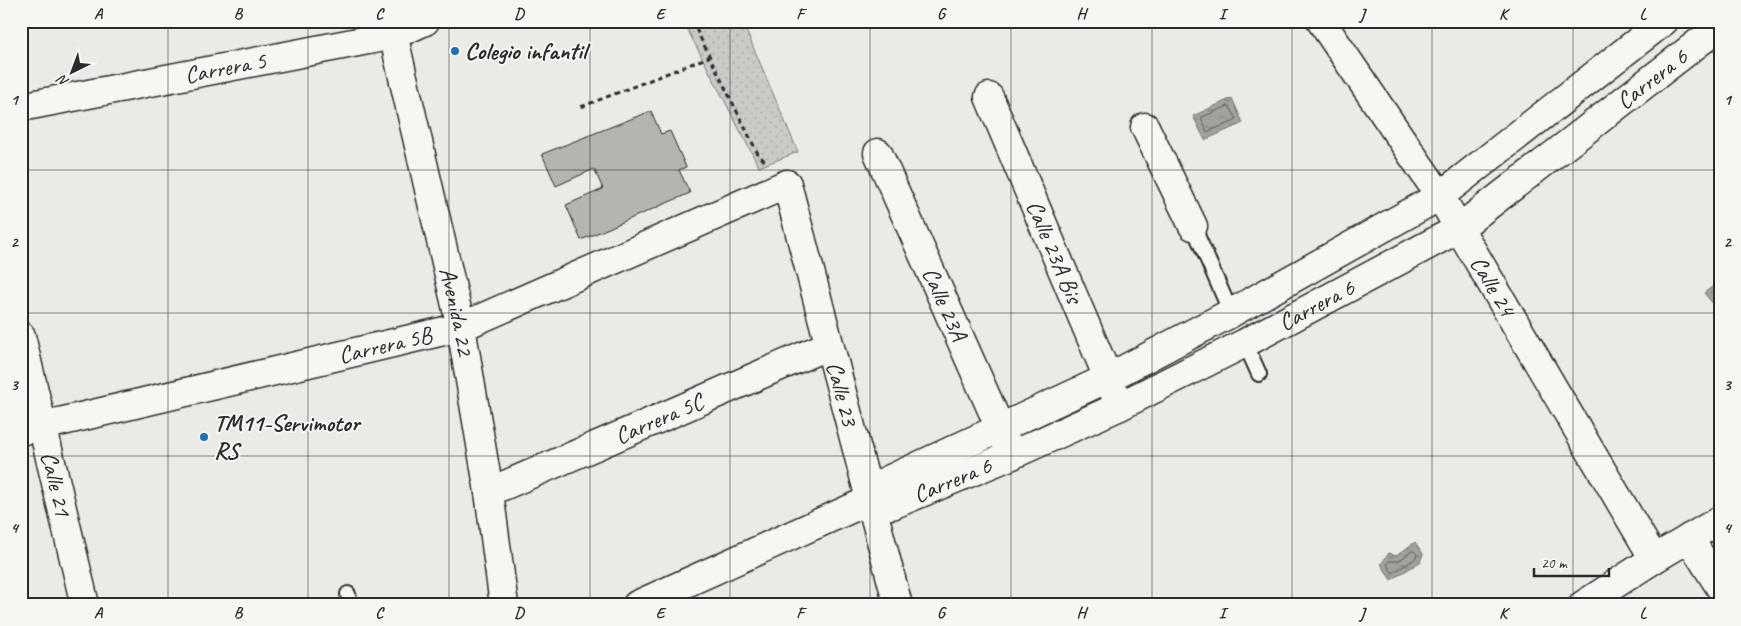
<svg xmlns="http://www.w3.org/2000/svg" width="1741" height="626" font-family="Caveat,sans-serif">
<style>
.park{fill:url(#park-dots);stroke:#7a7a79}
.water{fill:url(#water-ripples);stroke:#727270}
.lines{fill:none;stroke-linecap:round;stroke-linejoin:round}
.shore{stroke:#5a5a59;stroke-width:1}
.building{fill:#b4b4b1;stroke:#2b2b2b}
.service-casing{stroke:#2b2b2b;stroke-width:18}
.minor-casing{stroke:#2b2b2b;stroke-width:31}
.tertiary-casing{stroke:#2b2b2b;stroke-width:31}
.path{stroke:#2b2b2b;stroke-width:3;stroke-dasharray:5 4;stroke-linecap:butt}
.service{stroke:#f6f6f2;stroke-width:14}
.minor{stroke:#f6f6f2;stroke-width:28}
.tertiary{stroke:#f6f6f2;stroke-width:28}
.grid{fill:none;stroke:#2b2b2b;stroke-width:1;stroke-opacity:0.55}
.poi-dot{fill:#1f6fb2;stroke:#f6f6f2;stroke-width:2}
.labels{text-anchor:middle;dominant-baseline:central;stroke-width:4;stroke-linejoin:round;paint-order:stroke}
.poi-label{font-size:24px;font-weight:bold;fill:#2b2b2b;stroke:#f6f6f2;text-anchor:start}
.street-label{font-size:24px;fill:#2b2b2b;stroke:#f6f6f2}
.neatline{fill:none;stroke:#2b2b2b;stroke-width:2}
.grid-label{font-size:16px;text-anchor:middle;font-weight:bold;fill:#2b2b2b}
</style>
<defs>
<pattern id="park-dots" width="8" height="8" patternUnits="userSpaceOnUse" patternTransform="scale(1.25)"><rect width="8" height="8" fill="#cacac7"/><path d="M2 2h.1M6 6h.1" fill="none" stroke="#aeaeab" stroke-width="1.8" stroke-linecap="round"/></pattern>
<pattern id="water-ripples" width="26" height="14" patternUnits="userSpaceOnUse" patternTransform="scale(1.25)"><rect width="26" height="14" fill="#a1a19e"/><path d="M2 4q2-2 4 0t4 0M15 11q2-2 4 0t4 0" fill="none" stroke="#838381"/></pattern>
</defs>
<rect width="100%" height="100%" fill="#eaeae6"/>
<filter id="ink" filterUnits="userSpaceOnUse"><feTurbulence type="fractalNoise" baseFrequency=".02" numOctaves="2"/><feDisplacementMap in="SourceGraphic" scale="10" xChannelSelector="R" yChannelSelector="G"/><feConvolveMatrix kernelMatrix="1 2 1 2 8 2 1 2 1" color-interpolation-filters="sRGB"/></filter>
<g filter="url(#ink)">
<path class="park" d="M683,21H742L798,152L759,167Z"/>
<path class="water" d="M1232,98L1243,123L1205,140L1193,116Z
M1720,281V312L1704,293Z
M1415,542L1423,554L1420,562L1391,580L1381,564L1389,553L1396,556Z"/>
<g class="lines">
<path class="shore" d="M1229,106L1236,118L1235,121L1207,132L1201,118Z
M1412,551H1414L1417,554L1415,559L1394,572H1392L1387,565L1389,561H1398Z"/>
</g>
<path class="building" d="M651,111L661,134L670,131L686,167L679,170L690,193L581,240L566,205L603,189L594,169L556,186L542,154Z"/>
<g class="lines">
<g class="service-casing">
<path id="service" d="M1193,226L1231,313
M1245,343L1259,374
M348,594L350,605"/>
</g>
<g class="minor-casing">
<g id="minor">
<path id="s1" d="M1321,21L1440,196L1654,559"/>
<path id="s2" d="M989,97L1120,406"/>
<path id="s3" d="M21,107L394,35L425,21"/>
<path d="M1145,127L1193,226"/>
<path id="s4" d="M878,153L1012,455"/>
<path id="s5" d="M21,336L85,605"/>
<path id="s6" d="M21,431L461,327L787,184L898,605"/>
<path id="s7" d="M489,492L829,345"/>
<path d="M1689,538L1720,587"/>
<path d="M1583,605L1654,559L1720,520"/>
</g>
</g>
<g class="tertiary-casing">
<g id="tertiary">
<path id="s8" d="M390,21L461,327L489,492L504,605"/>
<path id="s9" d="M870,500L892,505L1012,455L1120,406L1245,343L1458,229L1720,26"/>
<path d="M637,605L870,500L886,481L1108,378L1231,313L1440,196L1664,21"/>
</g>
</g>
<path class="path" d="M692,21L758,154L767,164
M581,107L709,57"/>
<use href="#service" class="service"/>
<use href="#minor" class="minor"/>
<use href="#tertiary" class="tertiary"/>
</g>
</g>
<path class="grid" d="M168,21V605M308,21V605M449,21V605M590,21V605M730,21V605M870,21V605M1011,21V605M1152,21V605M1292,21V605M1432,21V605M1573,21V605M21,170H1720M21,313H1720M21,456H1720"/>
<g class="poi-dot">
<circle cx="455" cy="51" r="5"/>
<circle cx="204" cy="437" r="5"/>
</g>
<g class="labels">
<g class="poi-label">
<text x="465" y="51">Colegio infantil</text>
<text x="214" y="423">TM11-Servimotor<tspan x="214" dy="28">RS</tspan></text>
</g>
<g class="street-label">
<text stroke="none"><textPath href="#s3" startOffset="208">Carrera 5</textPath></text>
<text stroke="none"><textPath href="#s9" startOffset="898">Carrera 6</textPath></text>
<text stroke="none"><textPath href="#s2" startOffset="168">Calle 23A Bis</textPath></text>
<text stroke="none"><textPath href="#s1" startOffset="316">Calle 24</textPath></text>
<text stroke="none"><textPath href="#s4" startOffset="165">Calle 23A</textPath></text>
<text stroke="none"><textPath href="#s9" startOffset="492">Carrera 6</textPath></text>
<text stroke="none"><textPath href="#s8" startOffset="298">Avenida 22</textPath></text>
<text stroke="none"><textPath href="#s6" startOffset="374">Carrera 5B</textPath></text>
<text stroke="none"><textPath href="#s6" startOffset="1025">Calle 23</textPath></text>
<text stroke="none"><textPath href="#s7" startOffset="185">Carrera 5C</textPath></text>
<text stroke="none"><textPath href="#s9" startOffset="88">Carrera 6</textPath></text>
<text stroke="none"><textPath href="#s5" startOffset="152">Calle 21</textPath></text>
</g>
</g>
<rect width="1741" height="626" fill="none" stroke="#f6f6f2" stroke-width="55"/>
<g transform="translate(72 72) rotate(222)" stroke="#f6f6f2" stroke-width="4" paint-order="stroke">
<path d="M0-4L9 19L0 12L-9 19Z" fill="#2b2b2b"/>
<text y="-8" font-size="14" font-weight="bold" text-anchor="middle" fill="#2b2b2b">N</text>
</g>
<path d="M1534 568v8h75v-8" fill="none" stroke="#2b2b2b" stroke-width="2.5"/>
<text x="1541" y="568" font-size="15" fill="#2b2b2b" stroke="#f6f6f2" stroke-width="4" paint-order="stroke">20 m</text>
<rect x="28" y="28" width="1686" height="570" class="neatline"/>
<g class="grid-label">
<text x="98" y="19">A</text>
<text x="238" y="19">B</text>
<text x="379" y="19">C</text>
<text x="519" y="19">D</text>
<text x="660" y="19">E</text>
<text x="800" y="19">F</text>
<text x="941" y="19">G</text>
<text x="1081" y="19">H</text>
<text x="1222" y="19">I</text>
<text x="1362" y="19">J</text>
<text x="1503" y="19">K</text>
<text x="1643" y="19">L</text>
<text x="14" y="105">1</text>
<text x="1727" y="105">1</text>
<text x="14" y="247">2</text>
<text x="1727" y="247">2</text>
<text x="14" y="390">3</text>
<text x="1727" y="390">3</text>
<text x="14" y="533">4</text>
<text x="1727" y="533">4</text>
<text x="98" y="618">A</text>
<text x="238" y="618">B</text>
<text x="379" y="618">C</text>
<text x="519" y="618">D</text>
<text x="660" y="618">E</text>
<text x="800" y="618">F</text>
<text x="941" y="618">G</text>
<text x="1081" y="618">H</text>
<text x="1222" y="618">I</text>
<text x="1362" y="618">J</text>
<text x="1503" y="618">K</text>
<text x="1643" y="618">L</text>
</g>
</svg>
